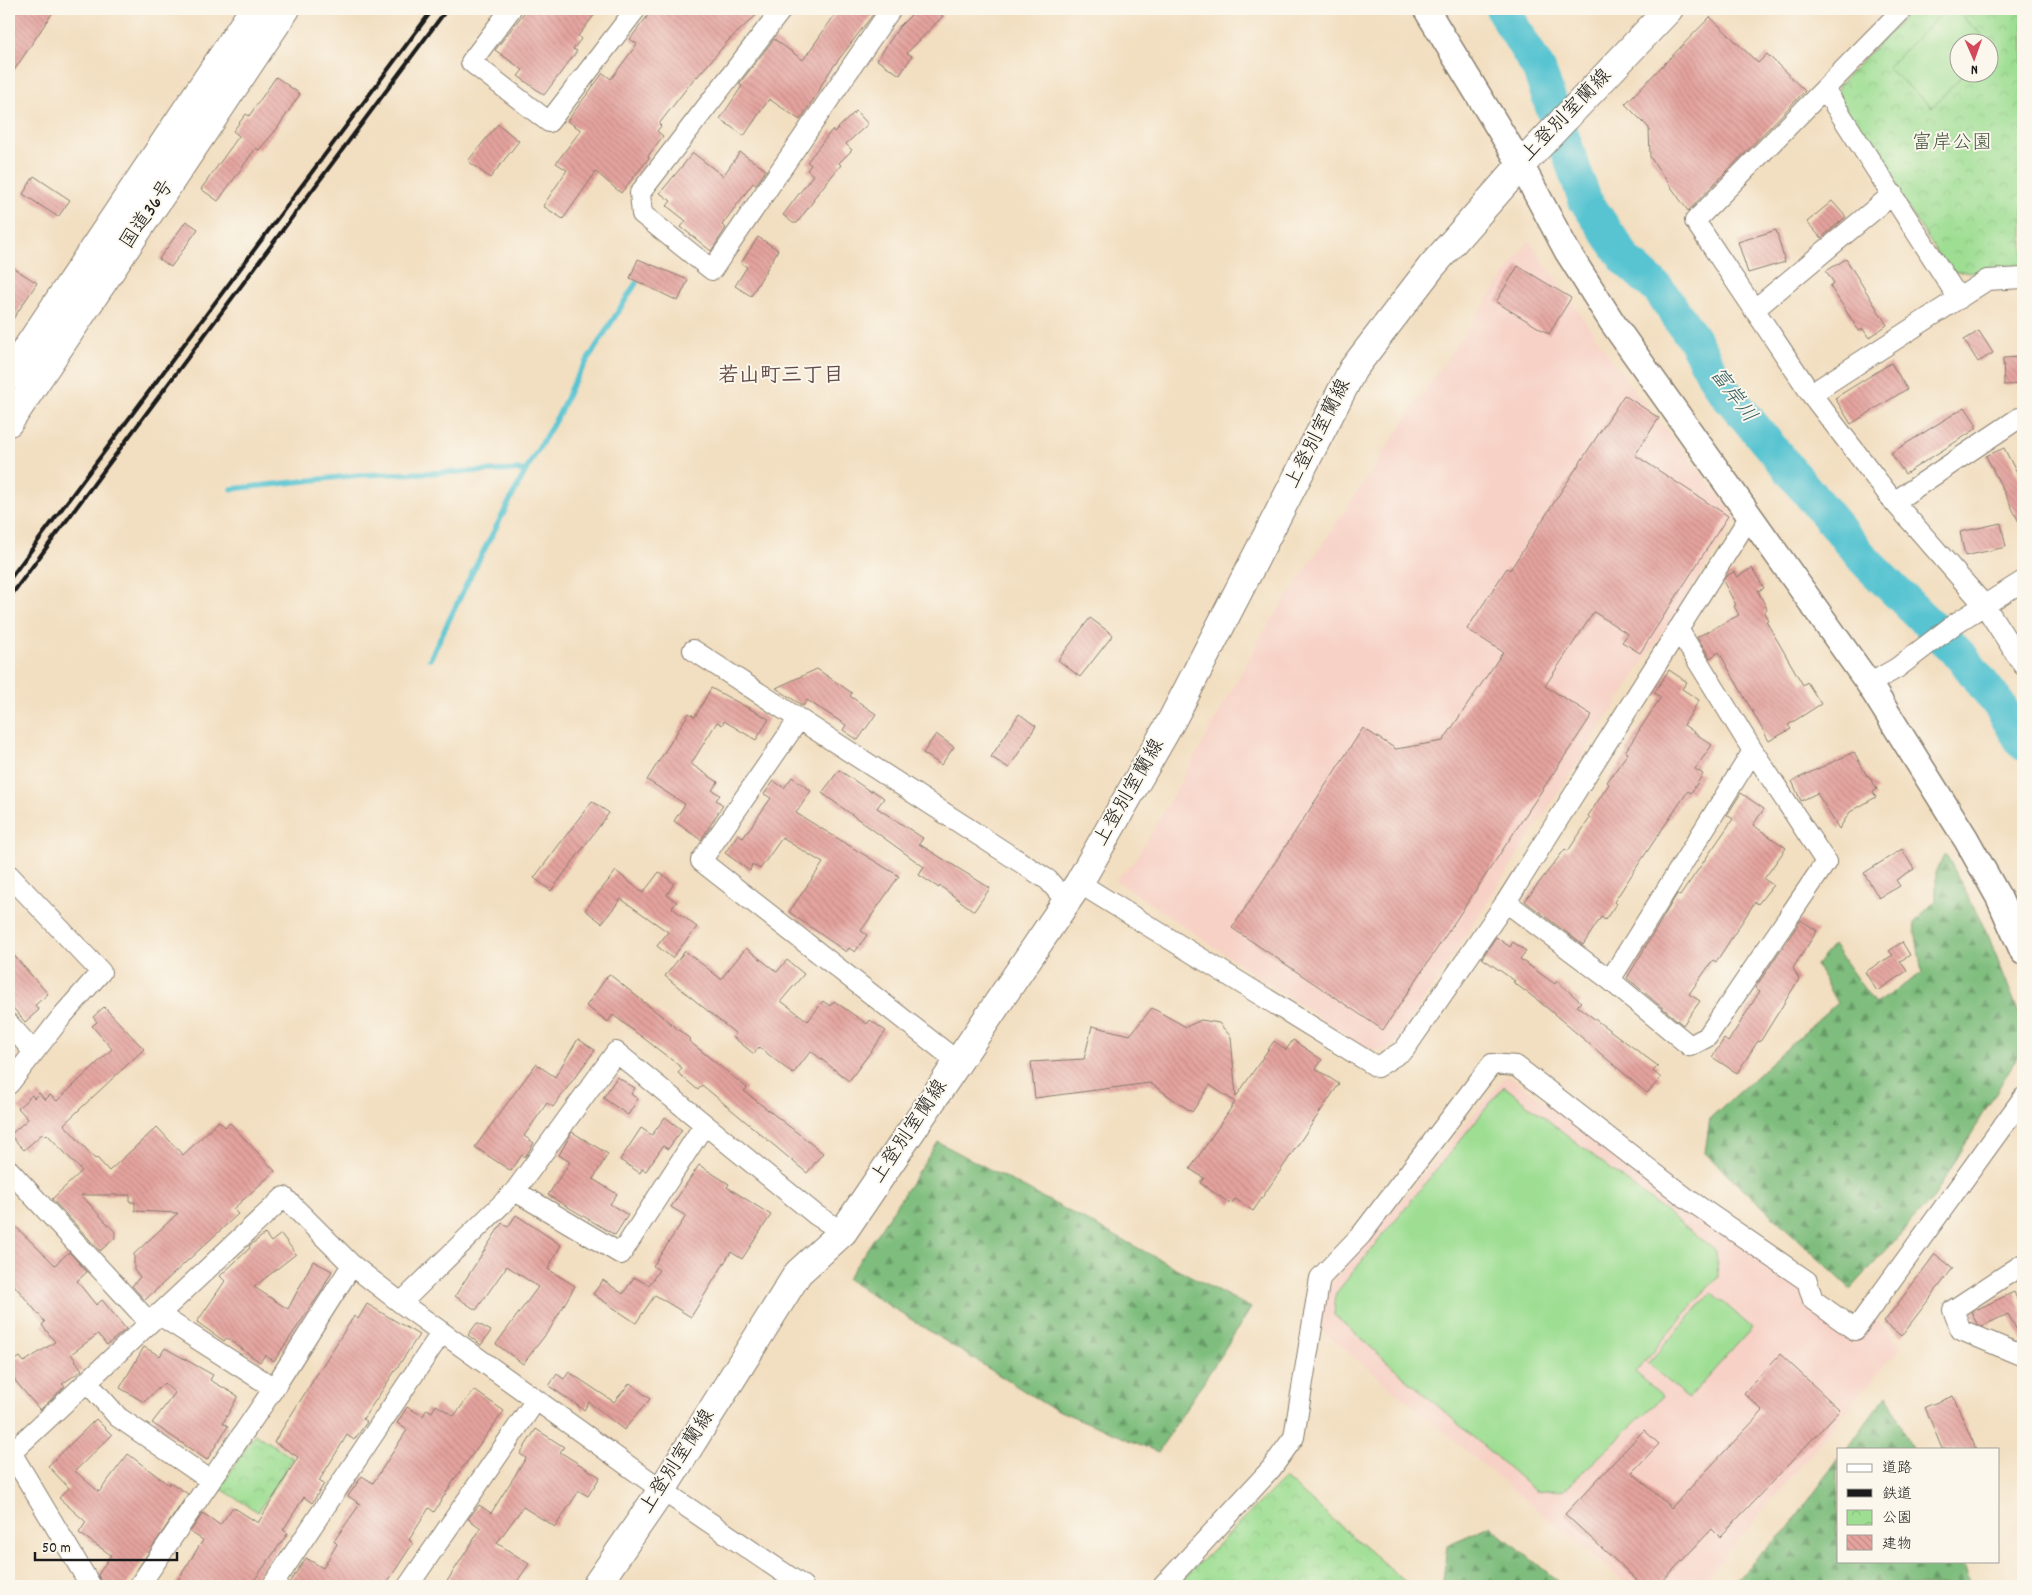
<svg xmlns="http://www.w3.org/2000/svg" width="2032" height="1595" font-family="Dekko,'Klee One',sans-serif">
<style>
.built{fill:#f7d1c6}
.forest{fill:url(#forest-firs);stroke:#4d6c4c}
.park{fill:url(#park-crowns);stroke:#5d7d58;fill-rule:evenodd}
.pitch{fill:#9ede93;stroke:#5d7d58}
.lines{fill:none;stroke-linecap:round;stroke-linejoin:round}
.stream{stroke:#58c4d1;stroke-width:5.5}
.river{stroke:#58c4d1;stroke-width:34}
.building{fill:url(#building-back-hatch)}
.minor-casing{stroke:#877d6e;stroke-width:22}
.tertiary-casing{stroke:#877d6e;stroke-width:28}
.secondary-casing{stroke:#877d6e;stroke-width:30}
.trunk-casing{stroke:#877d6e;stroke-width:30}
.minor{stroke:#fff;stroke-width:20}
.tertiary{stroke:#fff;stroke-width:25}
.secondary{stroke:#fff;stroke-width:28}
.trunk{stroke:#fff;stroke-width:28}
.rail{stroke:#1c1c1c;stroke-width:4}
.labels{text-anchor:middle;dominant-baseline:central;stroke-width:4;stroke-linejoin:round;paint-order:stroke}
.street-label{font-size:20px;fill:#1c1c1c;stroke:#fbf7ec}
.park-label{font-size:20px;fill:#435640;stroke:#fbf7ec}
.neighbourhood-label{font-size:21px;font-weight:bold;fill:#624b49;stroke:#fbf7ec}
.water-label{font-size:21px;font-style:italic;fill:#345f64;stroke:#fbf7ec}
</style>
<defs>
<pattern id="forest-firs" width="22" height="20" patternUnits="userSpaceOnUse" patternTransform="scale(1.25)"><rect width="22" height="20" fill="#7ebd7d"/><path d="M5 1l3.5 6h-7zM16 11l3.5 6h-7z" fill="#696"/></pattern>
<pattern id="park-crowns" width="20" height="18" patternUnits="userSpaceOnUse" patternTransform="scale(1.25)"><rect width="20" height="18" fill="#9ede93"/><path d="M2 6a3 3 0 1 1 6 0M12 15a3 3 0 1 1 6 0" fill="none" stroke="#88be7e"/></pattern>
<pattern id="building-back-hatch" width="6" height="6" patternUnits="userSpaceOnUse" patternTransform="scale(1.25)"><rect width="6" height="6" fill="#e4a29d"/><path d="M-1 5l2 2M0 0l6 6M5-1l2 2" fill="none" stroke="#c38b87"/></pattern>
</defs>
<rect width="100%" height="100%" fill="#fbf7ec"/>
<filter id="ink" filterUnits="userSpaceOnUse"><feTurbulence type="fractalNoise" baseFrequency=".02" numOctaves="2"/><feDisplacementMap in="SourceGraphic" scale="10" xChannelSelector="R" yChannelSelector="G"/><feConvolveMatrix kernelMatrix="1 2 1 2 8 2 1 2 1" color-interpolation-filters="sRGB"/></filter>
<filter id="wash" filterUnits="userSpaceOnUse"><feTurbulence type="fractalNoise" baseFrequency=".0096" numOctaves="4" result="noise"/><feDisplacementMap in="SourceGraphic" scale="20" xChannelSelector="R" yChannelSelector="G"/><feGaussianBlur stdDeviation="1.12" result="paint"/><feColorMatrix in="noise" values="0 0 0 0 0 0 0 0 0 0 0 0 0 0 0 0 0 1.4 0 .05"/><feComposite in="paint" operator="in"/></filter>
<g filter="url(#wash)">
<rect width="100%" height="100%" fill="#f2dec0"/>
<path class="built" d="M1529,240L1625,379L1737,518L1395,1044L1384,1050H1368L1115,880L1134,862L1199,750L1262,635L1426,389Z
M1507,1075L1803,1284L1856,1338L1873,1316L1901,1346L1700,1586H1629L1319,1328L1329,1286Z"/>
<path class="forest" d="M1946,854L1988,935L2023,1024V1047L1934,1197L1851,1289L1705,1153L1710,1118L1837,1003L1816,965L1833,945L1875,1004L1922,973L1914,923L1936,900V870Z
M938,1142L1251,1308L1158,1452L1048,1406L847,1279Z
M1887,1394L1912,1449H1847Z
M1838,1460V1561H1962L1970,1586H1729L1790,1526Z
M1490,1526L1564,1586H1448L1443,1581L1447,1545Z"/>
<path class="park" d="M1912,9H2023V270L1955,272L1947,268L1839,101L1838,86ZM1960,42H1990V72H1960Z
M255,1434L293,1458L258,1512L220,1488Z
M1285,1478L1410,1586H1176Z"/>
<path class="pitch" d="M1946,9H1954L1992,45L1990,48V42H1960V72L1965,73L1932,107L1887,68Z
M1504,1086L1716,1251L1718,1276L1635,1372L1663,1396L1565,1489L1536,1492L1334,1315L1336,1293Z
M1712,1292L1752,1328L1688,1399L1648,1363Z"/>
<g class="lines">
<path class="stream" d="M232,489L359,475L526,470
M430,659L471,575L526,470L559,414L572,385L636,283"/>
<path class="river" d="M1502,9L1539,70L1585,200L1626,260L1659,290L1693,338L1719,385L1867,563L1962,657L2000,706L2023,744"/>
</g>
<g id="blocks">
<path class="building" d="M9,9H55L9,78Z
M527,9H599L578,36L581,39L573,49L577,51L544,95L518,76L523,70L495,50Z
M653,9H763L729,40L697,77L696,76L659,124L661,126L657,131L663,136L648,156L649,158L621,193L596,172L563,219L543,206L567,170L556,163L581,130L567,121L603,73L611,79L637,44L630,39Z
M839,9H877L830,71L820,87L821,88L800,120L769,99L744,136L720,119L742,86L739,84L774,39L803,60Z
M917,9H935L943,16L907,53L912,56L900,75L877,60L899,27Z
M1710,17L1758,63L1767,54L1805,91L1688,211L1650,157L1649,128L1625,104Z
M276,77L300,94L276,130L259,150L256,148L218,201L201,189L239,136L233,131L246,114L249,116Z
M856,111L868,124L846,144L852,150L839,163L841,165L813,199L814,200L797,223H793L783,215L813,175L807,170L811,165L807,162L832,130L834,132Z
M498,124L519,141L490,178L468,161Z
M740,152L766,170L756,185L753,183L722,225L726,228L711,251L681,227L686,221L667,206L671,201L660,193L693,153L723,176Z
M34,176L70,200L58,217L23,194Z
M1832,201L1846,217L1821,238L1807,222Z
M186,221L198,229L171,267L159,259Z
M1776,230L1785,262L1748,273L1738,242Z
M758,237L778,250L751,296L735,286L747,267L741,263Z
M638,259L688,280L678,301L630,278Z
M1846,259L1887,325L1869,338L1863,329L1859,331L1830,286L1834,283L1826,271Z
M9,265L37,283L9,325Z
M1518,266L1571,298L1549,334L1496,302Z
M1979,331L1993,353L1978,362L1964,340Z
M2023,357V384L2004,385L2003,358Z
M1891,363L1907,389L1851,424L1835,398Z
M1624,395L1659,418L1635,455L1728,516L1640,653L1622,642L1628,634L1594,612L1545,686L1592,715L1383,1030L1232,928L1363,728L1396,749L1443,741L1503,652L1467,629L1507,568L1510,570Z
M1965,407L1976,424V429L1905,474L1891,453Z
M2004,448L2023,485V530L1986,456Z
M2001,523L2006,547L1965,556L1960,532Z
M1752,568L1764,588L1758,591L1767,609L1764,612L1768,620L1766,621L1803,685L1807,682L1821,704L1788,725L1791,729L1769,741L1719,652L1710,658L1697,637L1739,615L1734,606L1736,605L1723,581L1726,576L1734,572L1737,577Z
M1090,618L1113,635L1080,677L1058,660Z
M817,669L852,693L850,696L876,714L858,740L843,730L846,725L807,700L803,706L776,688Z
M1669,670L1687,682L1682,689L1699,700L1684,725L1712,745L1695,769L1703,774L1691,793L1688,791L1640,862L1614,902L1616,904L1605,920L1601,917L1583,945L1525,901L1565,849L1568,851L1590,818L1588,816L1609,784L1607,782L1628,753L1625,752L1661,697L1654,693Z
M711,688L769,719L756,740L724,721L722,725L717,722L691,764L718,782L712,790L720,795L716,800L723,805L701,840L674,821L685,804L647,780L689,713L695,717Z
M1019,714L1036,726L1009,768L991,757Z
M936,734L954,747L941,765L923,753Z
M1854,752L1867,776L1868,775L1877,789L1873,792L1876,797L1850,812L1839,829L1817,793L1801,801L1792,781Z
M839,770L871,792L872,790L884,798L877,808L923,838L919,844L990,888L974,911L940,886L939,888L919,875L924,867L822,793Z
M792,777L811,791L796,813L899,876L861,931L867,935L855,952L849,948L846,952L789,912L823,863L782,838L760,869L752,864L750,871L725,853L738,834L743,838L771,798L764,794L774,781L784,788Z
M1741,793L1764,809L1753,825L1786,848L1764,879L1773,885L1758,904L1755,902L1716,962L1713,960L1689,994L1700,1001L1683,1025L1627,978L1677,894L1680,896L1733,819L1727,815Z
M592,801L609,813L551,891L534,878Z
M1902,849L1914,869L1896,880L1900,886L1879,898L1864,873Z
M616,871L643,893L659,872L674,883L667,895L677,902L672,908L697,927L672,958L657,946L668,932L621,899L602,923L585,910Z
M1801,920L1817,931L1793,968L1799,979L1760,1042L1758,1041L1737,1073L1712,1057L1724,1039L1728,1042L1760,991L1755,988Z
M1496,937L1510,947L1513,942L1526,951L1520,959L1555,984L1557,981L1581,1002L1577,1006L1658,1066L1653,1071L1661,1078L1647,1093L1540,1002L1513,982L1515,981L1482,958Z
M1902,942L1910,955L1900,961L1907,971L1877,991L1865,972L1893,955L1889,951Z
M746,948L777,972L787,960L804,974L781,1001L808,1021L823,1001L830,1006L834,1001L867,1024L870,1020L886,1031L849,1081L811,1051L793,1074L759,1047L754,1054L733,1037L736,1034L665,976L685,951L721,979Z
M9,950L48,994L35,1005L39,1010L25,1022L9,1003Z
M609,974L690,1039L689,1041L747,1088L744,1091L823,1153L807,1173L702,1085L698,1090L678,1073L682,1068L646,1040L613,1015L608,1022L586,1006Z
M104,1007L144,1049L64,1124L95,1159L97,1158L109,1171L157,1127L183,1155L219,1121L225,1127L230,1123L275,1171L233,1209L238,1214L145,1300L132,1286L140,1277L134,1270V1254L178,1213L135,1211V1202H130V1195H81L115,1232V1238L100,1251L52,1199L82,1171L47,1134L45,1136L42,1134L24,1150L10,1135L28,1119L18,1108L32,1095L34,1098L39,1093L45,1100L50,1095L57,1101L112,1049L92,1026L97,1022L93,1017Z
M1152,1008L1186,1027L1201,1020L1219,1023L1231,1037L1236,1097L1274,1041L1286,1050L1293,1040L1322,1060L1316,1069L1339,1084L1253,1211L1235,1199L1231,1204L1200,1183L1204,1178L1190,1169L1235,1102L1210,1085L1192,1112L1150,1083L1035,1098L1031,1062L1084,1059L1092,1026L1130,1035Z
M578,1039L595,1050L553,1107L547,1103L524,1136L534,1143L525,1157L522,1155L511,1171L475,1147L536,1064L555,1077Z
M617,1077L635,1088L631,1094L638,1099L628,1115L603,1098Z
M665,1117L682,1130L668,1149L663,1146L646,1171L642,1169L640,1173L620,1160L641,1128L652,1135Z
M572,1132L608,1154L593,1179L617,1194L610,1204L628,1215L615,1235L548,1195L570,1162L559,1155Z
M699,1165L729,1184L727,1187L771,1215L742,1259L731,1252L691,1317L655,1295L636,1323L593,1294L603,1280L623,1294L634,1277L649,1285L659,1270L653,1266L686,1216L671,1207Z
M516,1215L561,1245L548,1269L575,1286L550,1329L523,1364L496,1344L538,1287L507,1266L476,1310L455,1296L502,1223L508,1227Z
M9,1220L55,1265L69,1252L87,1272L77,1281L96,1305L102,1300L126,1329L107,1345L98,1334L71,1354L82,1370L62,1384L65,1386L40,1410L17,1383L9,1370V1364L20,1357L24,1362L55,1342L42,1325L45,1322L9,1279Z
M265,1234L271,1242L281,1234L296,1254L254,1287L288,1309L313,1261L332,1271L321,1292L274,1361L265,1355L260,1362L227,1338L224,1341L197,1322L225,1281L220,1276L250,1248L249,1246Z
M1935,1254L1953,1268L1901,1336L1884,1322Z
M2014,1292L2023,1313V1341L2008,1314L1982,1326L1977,1324L1971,1312Z
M367,1304L419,1335L363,1419L367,1422L354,1440L347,1435L319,1481L324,1484L312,1503L304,1497L283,1530L288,1533L250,1586H174L203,1540L190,1532L203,1513L220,1525L233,1507L258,1523L298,1457L274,1442L354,1316L358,1319Z
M477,1323L491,1331L481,1345L468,1335Z
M144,1347L160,1356L165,1348L213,1375L210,1380L238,1396L223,1423L228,1426L207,1460L152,1423L175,1393L164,1383L144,1402L120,1388Z
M1780,1354L1840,1410L1720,1537L1712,1529L1658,1586H1643L1565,1514L1644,1430L1659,1444L1632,1472L1671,1508L1763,1411L1744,1393Z
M569,1372L614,1402L630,1383L650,1399L624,1430L589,1402L584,1410L549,1386L557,1374L564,1379Z
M474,1390L504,1411L458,1474L434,1512L429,1508L409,1540L413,1543L385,1586H287L306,1558L323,1568L337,1544L334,1541L360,1504L348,1496L362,1476L373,1483L407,1430L397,1423L407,1407L423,1416L427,1409L432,1412L436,1405L454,1416Z
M1953,1396L1976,1449H1942L1925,1407Z
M96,1419L112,1435L75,1471L99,1492L128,1454L169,1485L170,1482L188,1494L126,1586L103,1585L98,1575L111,1555L79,1533L86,1522L59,1498L69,1488L48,1466Z
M536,1429L564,1447L560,1452L600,1477L588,1496L579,1491L555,1527L523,1507L497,1543L529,1564L514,1586H444L481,1528L468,1519L479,1505L491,1513L526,1458L520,1454Z"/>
</g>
</g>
<g filter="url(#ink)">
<use href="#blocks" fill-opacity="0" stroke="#877d6e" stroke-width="1"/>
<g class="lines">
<g class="minor-casing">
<path id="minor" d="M511,9L471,62L549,122L636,9
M782,9L640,193L642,214L712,270L891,9
M1903,9L1695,221L1811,394L1894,502L1985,606L2023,665
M1825,90L1959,299
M1754,310L1893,194
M1811,394L1987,280L2023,278
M1894,502L2019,418H2023
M693,650L799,719
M1869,684L1897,668L1956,623L2023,581
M9,875L101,972L63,1015L9,1084
M1079,883L1377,1067L1404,1050L1506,902L1750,516
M1506,902L1610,980L1690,1046L1707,1037L1826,862L1753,751L1678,629
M1610,980L1753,751
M9,1024L34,1052
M958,1062L701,861L799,719L1048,880L1067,902
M9,1170L149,1322
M515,1191L621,1254L704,1125
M2023,1264L1953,1310L1961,1330L2023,1356
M401,1303L515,1191L616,1052L816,1215L843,1232
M158,1314L274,1388
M88,1383L118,1417L210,1480
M9,1449L91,1586
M11,1453L284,1197L352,1265L401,1303L662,1490L803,1586
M139,1586L274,1388L352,1265
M272,1586L442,1332
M408,1586L536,1400
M1163,1586L1271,1469L1294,1437L1320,1278L1361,1235L1492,1064L1516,1066L1685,1197L1807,1281L1813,1300L1855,1330L2023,1098"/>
</g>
<g class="tertiary-casing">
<path id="tertiary" d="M1426,9L1521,165L1567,251L1612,322L1869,684L1966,839L1999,898L2023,952"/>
</g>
<g class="secondary-casing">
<path id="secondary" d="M596,1586L662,1490L798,1273L843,1232L1079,883L1173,718L1353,369L1432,266L1521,165L1669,9"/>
</g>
<g class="trunk-casing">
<path id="trunk" d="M9,375L254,9
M9,422L286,9"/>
</g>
<use href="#minor" class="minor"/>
<use href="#tertiary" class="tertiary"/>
<use href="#secondary" class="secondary"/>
<use href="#trunk" class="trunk"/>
<path class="rail" d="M9,580L433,9
M9,598L447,9"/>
</g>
</g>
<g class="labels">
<g class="street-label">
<text transform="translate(1567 116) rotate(-46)">上登別室蘭線</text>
<text transform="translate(148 215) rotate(-56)">国道36号</text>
<text transform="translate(1319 434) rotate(-63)">上登別室蘭線</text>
<text transform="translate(1130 793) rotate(-60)">上登別室蘭線</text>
<text transform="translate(910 1132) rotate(-56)">上登別室蘭線</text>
<text transform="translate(678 1462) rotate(-57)">上登別室蘭線</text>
</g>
<g class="park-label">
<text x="1952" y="144">富岸公園</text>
</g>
<g class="neighbourhood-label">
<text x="781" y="377">若山町三丁目</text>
</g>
<g class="water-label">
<text transform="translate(1732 396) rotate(53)">富岸川</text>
</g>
</g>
<rect width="2032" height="1595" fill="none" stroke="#fbf7ec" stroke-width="30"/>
<rect x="1837" y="1448" width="162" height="115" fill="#fbf7ec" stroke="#a29f99"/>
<rect x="1847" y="1464" width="25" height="8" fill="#ffffff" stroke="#a29f99"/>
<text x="1882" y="1472" font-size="15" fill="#1c1c1c">道路</text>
<rect x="1847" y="1489" width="25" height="8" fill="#1c1c1c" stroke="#a29f99"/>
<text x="1882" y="1498" font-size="15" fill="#1c1c1c">鉄道</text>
<rect x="1847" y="1510" width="25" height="15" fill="url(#park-crowns)" stroke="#a29f99"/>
<text x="1882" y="1522" font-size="15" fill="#1c1c1c">公園</text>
<rect x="1847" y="1535" width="25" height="15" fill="url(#building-back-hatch)" stroke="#a29f99"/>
<text x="1882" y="1548" font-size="15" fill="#1c1c1c">建物</text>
<g transform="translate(1974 58) rotate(178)"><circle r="24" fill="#fbf7ec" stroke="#a29f99"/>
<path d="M0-4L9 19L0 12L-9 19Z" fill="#d1495b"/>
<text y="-8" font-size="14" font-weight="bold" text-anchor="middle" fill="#1c1c1c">N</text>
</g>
<path d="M35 1552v8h142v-8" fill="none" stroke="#1c1c1c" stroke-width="2.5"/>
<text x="42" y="1552" font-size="15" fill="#1c1c1c" stroke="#fbf7ec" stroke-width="4" paint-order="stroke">50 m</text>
</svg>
